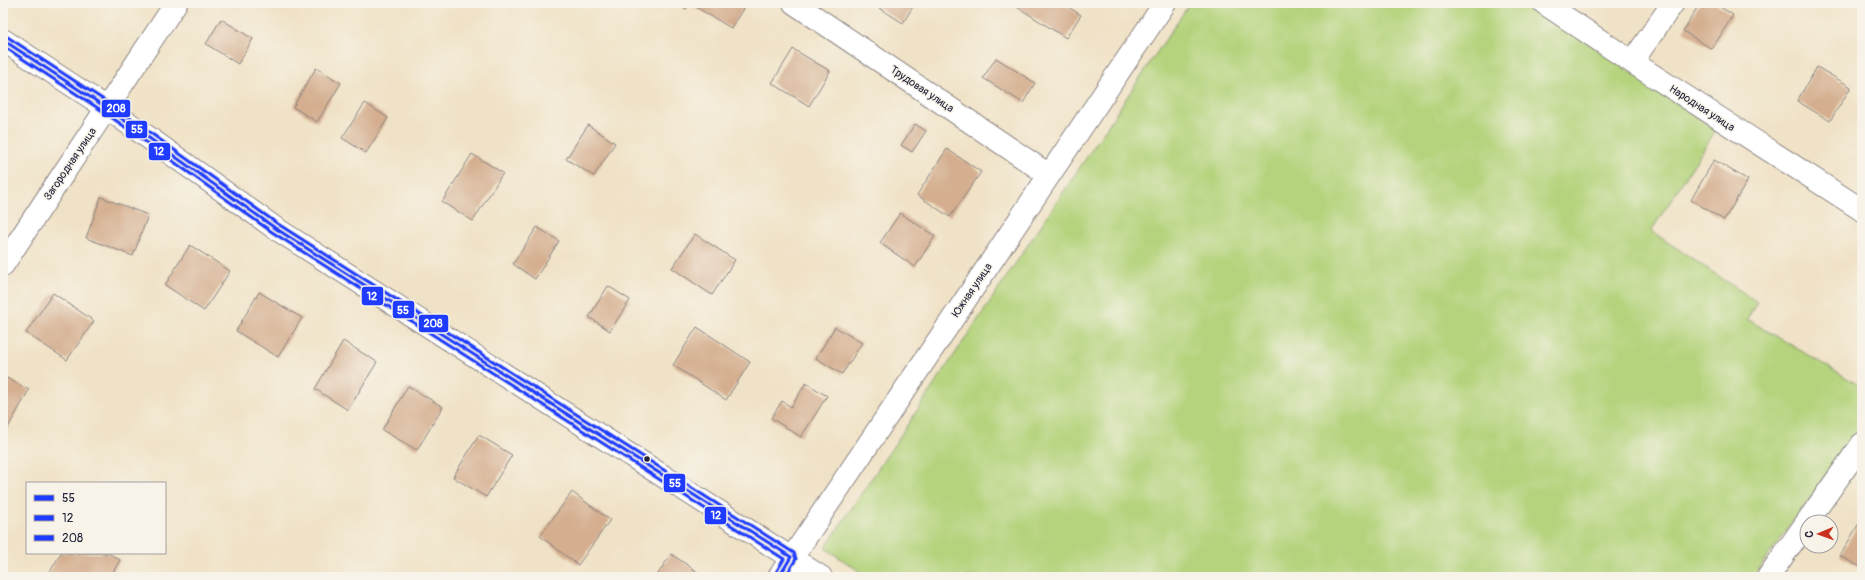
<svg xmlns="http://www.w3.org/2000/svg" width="1865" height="580" font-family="Pangolin,sans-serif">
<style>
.green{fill:#b4d37b;stroke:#6b7a5b}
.building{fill:#d4ae8f}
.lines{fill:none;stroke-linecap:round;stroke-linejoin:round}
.street-casing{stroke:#898280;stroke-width:24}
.secondary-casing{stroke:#898280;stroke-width:24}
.street{stroke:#fff;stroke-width:22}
.secondary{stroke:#fff;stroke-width:22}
.bus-1-casing{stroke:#f7f3e8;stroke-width:6}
.bus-2-casing{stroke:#f7f3e8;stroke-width:6}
.bus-3-casing{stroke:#f7f3e8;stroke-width:6}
.bus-1{stroke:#1f3bff;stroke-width:3}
.bus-2{stroke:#1f3bff;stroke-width:3}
.bus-3{stroke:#1f3bff;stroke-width:3}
.bus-dot{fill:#22223b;stroke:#f7f3e8;stroke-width:1.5}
.labels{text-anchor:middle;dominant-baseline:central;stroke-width:3;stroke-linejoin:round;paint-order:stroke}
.street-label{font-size:11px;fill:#22223b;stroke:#f7f3e8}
.line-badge{stroke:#f7f3e8;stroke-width:1.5}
.badge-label{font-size:11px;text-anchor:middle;font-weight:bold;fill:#fff}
</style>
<rect width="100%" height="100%" fill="#f7f3e8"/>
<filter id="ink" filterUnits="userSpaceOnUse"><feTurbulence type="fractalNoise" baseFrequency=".025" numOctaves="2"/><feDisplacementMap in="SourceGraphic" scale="8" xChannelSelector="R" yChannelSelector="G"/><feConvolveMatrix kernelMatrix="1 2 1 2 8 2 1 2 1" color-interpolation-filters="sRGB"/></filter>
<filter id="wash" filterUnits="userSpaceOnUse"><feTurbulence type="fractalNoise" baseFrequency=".012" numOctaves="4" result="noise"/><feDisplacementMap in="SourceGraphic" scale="16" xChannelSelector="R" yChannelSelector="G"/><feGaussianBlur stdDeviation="0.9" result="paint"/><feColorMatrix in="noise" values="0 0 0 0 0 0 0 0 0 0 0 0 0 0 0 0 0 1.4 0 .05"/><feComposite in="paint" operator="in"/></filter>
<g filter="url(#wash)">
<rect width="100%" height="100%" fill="#f0e2c6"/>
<path class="green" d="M1190,3H1529L1716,130L1651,231L1757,302L1747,319L1862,387V426L1753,577H868L825,548Z"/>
<g id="blocks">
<path class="building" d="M676,3H738L744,7L731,28L689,3L686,9Z
M871,3H915L903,23Z
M1011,3H1062L1081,15L1066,38Z
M1700,3H1714L1733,15L1712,49L1683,31Z
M221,19L253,39L238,64L206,44Z
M793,49L830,71L809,106L772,83Z
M996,58L1035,83L1023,103L983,78Z
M1817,67L1851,87L1830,121L1797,101Z
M316,68L341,83L317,122L293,107Z
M365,103L388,118L366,153L342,138Z
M915,124L926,131L912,152L901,145Z
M588,125L615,143L594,176L566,159Z
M947,149L981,172L950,217L917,195Z
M472,154L503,173L473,221L442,202Z
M1714,160L1748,180L1724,220L1691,200Z
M101,197L148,215L133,256L86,238Z
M900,213L935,236L915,267L880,243Z
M537,227L559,241L535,279L513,264Z
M695,234L735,260L712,295L672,268Z
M190,245L230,271L204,311L165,285Z
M608,286L630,300L610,331L589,317Z
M259,292L302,318L278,357L236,331Z
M53,293L94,321L67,360L26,333Z
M697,327L750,362L726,400L673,365Z
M835,327L862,343L842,374L816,358Z
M343,341L377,362L348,410L315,389Z
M3,376L29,390L5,433L3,432Z
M806,383L827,396L801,437L771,418L782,401L791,407Z
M408,386L443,407L417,450L382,430Z
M479,435L512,455L486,497L453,477Z
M572,492L610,520L578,565L540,536Z
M1862,518V568L1840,556Z
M61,553H108L120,560L110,577H47Z
M671,554L705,577H656Z"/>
</g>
</g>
<g filter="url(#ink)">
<use href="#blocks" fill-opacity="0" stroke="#898280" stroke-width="1"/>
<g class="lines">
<g class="street-casing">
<path id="street" d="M794,3L1049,175
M1544,3L1632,62L1862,210
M1632,62L1673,3
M3,265L176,3
M779,577L1165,3
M1768,577L1862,444"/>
</g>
<g class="secondary-casing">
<path id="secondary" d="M3,40L107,108L275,228L821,577"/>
</g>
<use href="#street" class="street"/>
<use href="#secondary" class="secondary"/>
<g class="bus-1-casing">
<path id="bus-1" d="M3,40L107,108L275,228L791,557L779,577"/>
</g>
<g class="bus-2-casing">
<path id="bus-2" d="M3,46L104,112L272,232L784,559L775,574"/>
</g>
<g class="bus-3-casing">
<path id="bus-3" d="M6,36L110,104L278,224L794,553L796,559L785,577"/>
</g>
<use href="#bus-1" class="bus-1"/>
<use href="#bus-2" class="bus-2"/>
<use href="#bus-3" class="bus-3"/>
</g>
</g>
<circle class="bus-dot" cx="647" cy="459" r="3.5"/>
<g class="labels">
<g class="street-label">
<text transform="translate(922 89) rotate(34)">Трудовая улица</text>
<text transform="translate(1702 108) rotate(33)">Народная улица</text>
<text transform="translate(70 164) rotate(-56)">Загородная улица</text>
<text transform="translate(972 290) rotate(-56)">Южная улица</text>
</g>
</g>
<g class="line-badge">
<rect x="101" y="99" width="30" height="19" rx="4" fill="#1f3bff"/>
<rect x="125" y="120" width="23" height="19" rx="4" fill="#1f3bff"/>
<rect x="148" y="142" width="23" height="19" rx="4" fill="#1f3bff"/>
<rect x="361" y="286" width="23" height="20" rx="4" fill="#1f3bff"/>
<rect x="392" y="300" width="23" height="19" rx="4" fill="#1f3bff"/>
<rect x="418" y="314" width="31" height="19" rx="4" fill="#1f3bff"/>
<rect x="663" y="473" width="23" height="20" rx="4" fill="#1f3bff"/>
<rect x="704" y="506" width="23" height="19" rx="4" fill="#1f3bff"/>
</g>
<g class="badge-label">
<text x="116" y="112">208</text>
<text x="137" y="133">55</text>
<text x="159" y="155">12</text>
<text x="372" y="300">12</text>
<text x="403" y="314">55</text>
<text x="433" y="327">208</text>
<text x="675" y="487">55</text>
<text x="716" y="519">12</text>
</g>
<rect width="1865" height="580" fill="none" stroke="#f7f3e8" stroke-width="16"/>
<rect x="26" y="482" width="140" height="72" fill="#f7f3e8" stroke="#a29fa3"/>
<rect x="34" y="495" width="20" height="6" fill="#1f3bff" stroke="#a29fa3"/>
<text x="62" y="502" font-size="12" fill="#22223b">55</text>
<rect x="34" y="515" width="20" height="6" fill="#1f3bff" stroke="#a29fa3"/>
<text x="62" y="522" font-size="12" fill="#22223b">12</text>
<rect x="34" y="535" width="20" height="6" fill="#1f3bff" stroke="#a29fa3"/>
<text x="62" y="542" font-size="12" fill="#22223b">208</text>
<g transform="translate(1819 534) rotate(268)"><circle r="19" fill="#f7f3e8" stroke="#a29fa3"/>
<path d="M0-3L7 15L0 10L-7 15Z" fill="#c8321e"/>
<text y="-6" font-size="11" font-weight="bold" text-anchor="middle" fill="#22223b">С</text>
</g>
</svg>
